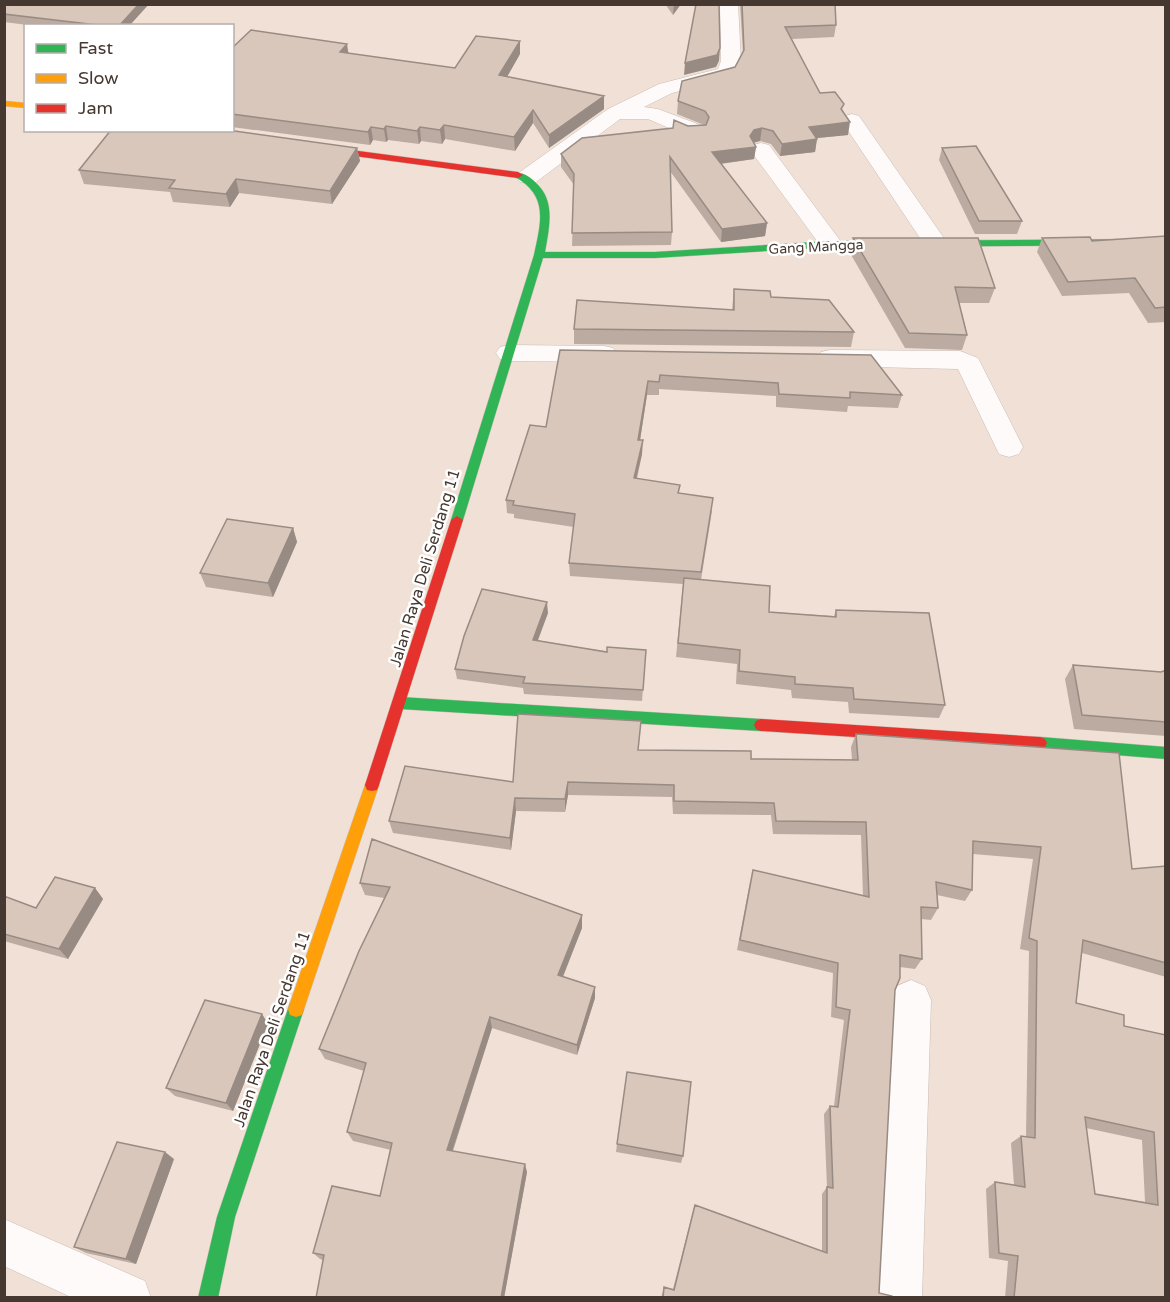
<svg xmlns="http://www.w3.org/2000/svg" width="1170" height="1302" font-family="'Varela Round',sans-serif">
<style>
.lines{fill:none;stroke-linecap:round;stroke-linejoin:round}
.street-casing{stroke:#cabdb5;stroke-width:1}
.fast-casing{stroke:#cabdb5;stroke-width:1}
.slow-casing{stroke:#cabdb5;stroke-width:1}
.jam-casing{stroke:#cabdb5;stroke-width:1}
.street{fill:#fdfaf9;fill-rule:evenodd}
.fast{fill:#30b455;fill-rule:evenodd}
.slow{fill:#ff9f0a;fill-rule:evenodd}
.jam{fill:#e5322d;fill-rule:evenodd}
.wall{fill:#bbaba1;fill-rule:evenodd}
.shaded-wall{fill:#988b83}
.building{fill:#d9c7bb;stroke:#988b83;stroke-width:1.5;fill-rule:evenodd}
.labels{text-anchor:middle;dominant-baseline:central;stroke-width:5;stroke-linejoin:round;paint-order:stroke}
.far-street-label{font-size:14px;fill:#453830;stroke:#fff}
.street-label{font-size:16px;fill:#453830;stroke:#fff}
</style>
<rect width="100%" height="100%" fill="#f0e0d5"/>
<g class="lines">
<g class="street-casing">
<path id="street" d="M720,4H738L741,61L733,77L672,93L644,107L658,109L703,126L706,131L703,136H687L648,119H620L536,182H520L517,177L520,172L608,109L659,84L718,69L721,61Z
M852,114L859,116L948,244L944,249L936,251L928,249L924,244L841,120L845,116Z
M761,143L769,145L839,239L843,244L839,249L831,251L823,249L750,150L753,145Z
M509,345L604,346L613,348L617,354L613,360L604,362L509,361L500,359L496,353L500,347Z
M830,350L960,351L978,358L1023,447L1019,454L1009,457L999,454L958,369L830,366L821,364L817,358L821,352Z
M911,980L925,986L931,1000L922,1298H874L891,1000L897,986Z
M4,1219L145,1281L151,1298H73L4,1266Z"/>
</g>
<g class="fast-casing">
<path id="fast" d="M515,173C523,172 530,177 536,183C556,201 549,228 545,252H655L831,241L1166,239V245L831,247L655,258H543L463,520L457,524L451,520L534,255C541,222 549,196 515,177Z
M400,697L761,719L766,721L768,725L766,729L761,731L400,709L395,707L393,703L395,699Z
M1040,737L1166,747V759L1040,749L1035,747L1033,743L1035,739Z
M296,1001L302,1003L304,1009L235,1217L218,1298H198L217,1217L288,1009L290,1003Z"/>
</g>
<g class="slow-casing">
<path id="slow" d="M4,101L26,103V108L4,106Z
M372,779L377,780L379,785L304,1009L302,1015L296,1017L290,1015L288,1009L365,785L367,780Z"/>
</g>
<g class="jam-casing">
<path id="jam" d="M313,145L518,172L523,175L518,178L310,150L309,148Z
M457,516L463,520L379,785L377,790L372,791L367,790L365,785L451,520Z
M761,719L1040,737L1045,739L1047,743L1045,747L1040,749L761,731L756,729L754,725L756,721Z"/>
</g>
<use href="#street" class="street"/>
<use href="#fast" class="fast"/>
<use href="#slow" class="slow"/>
<use href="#jam" class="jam"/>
</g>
<path class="wall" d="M4,4H149L129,26H36L4,22Z
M665,4H681L673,15Z
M740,4H835L836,25L834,37L792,39L820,93L843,110L848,135L817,138L815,152L780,156L771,144L760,141L753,143L756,147L754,159L721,164L767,223L765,236L721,242L670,171L672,232L671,245L572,246L574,185L561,167V154L673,128L688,126L704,125L677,114L678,101L735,67L743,53Z
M232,48L348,53L455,68L520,54L507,77L604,96V109L549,148L533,123L515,151L445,139L442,144L421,141L419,144L388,140L386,142L373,140L370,145L232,127Z
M357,148L360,161L332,204L239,193L230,207L173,202L170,192L84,184L79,170Z
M942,148L1022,221L1017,234H975L939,160Z
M1166,236V322L1148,323L1129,293L1062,296L1037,252L1042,238L1092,241Z
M853,238L995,288L989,303H959L967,335L962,350L905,348L850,253Z
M734,289L771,297L854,332L851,347L574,344V329L732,310Z
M560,350L902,395L898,408L848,406L847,412L776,407V396L659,389V395H647L640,440L642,454L637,479L679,493L712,511L701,580L769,612L834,616L836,610L945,705L939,718L849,713L848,702L792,698L791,690L736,684L737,664L676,657L683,584L570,576L569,563L574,527L514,518V514L507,513L506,500L546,427Z
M293,528L297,542L273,597L206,587L200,573Z
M548,613L537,640L607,652L646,650L642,701L524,694L523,688L457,679L455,669Z
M1073,665L1161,672L1166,670V736L1074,729L1065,679Z
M856,734L1132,869L1166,866V977L1082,953L1076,1003L1124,1026L1166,1035V1298H1005L1008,1261L989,1258L986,1189L995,1182L1014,1185L1011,1143L1021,1136H1026L1029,951L1020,949L1033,859L973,854L972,890L965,901L937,895L938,908L931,920L921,919L922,959L915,969L900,967L895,990L879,1293L892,1298H661L664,1287L673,1289L693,1211L695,1205L822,1251V1194L827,1187L824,1114L830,1106H834L844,1020L831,1017L833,973L737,950L750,882L753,870L863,896L861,835L773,834L771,815L673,814L672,797L568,795L565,812L516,811L511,850L393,833L389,821L513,782L751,759L852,760L851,747ZM1086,1128L1142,1140L1145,1202L1095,1194Z
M360,883L582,915V928L562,977L595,998L577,1055L492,1028L453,1151L527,1172L504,1298H316L323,1260L320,1259L313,1253L380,1196L391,1150L353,1141L347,1132L364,1071L325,1059L319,1049L384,898L365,895Z
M95,888L103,899L68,959L4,941V896L36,908Z
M262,1014L268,1024L233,1111L175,1096L166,1088Z
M617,1144L683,1156L681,1163L616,1152Z
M174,1159L136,1264L86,1253L74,1247Z"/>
<path class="shaded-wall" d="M139,4H149L129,26H119Z
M674,4H681L673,15Z
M520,41V54L500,89L499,75Z
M347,44L349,57L340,52Z
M720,48L719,61L716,67L684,75L685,63Z
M604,96V109L549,148V135Z
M533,110V123L515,151L514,137Z
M850,122L848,135L807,139L809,127Z
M444,125L445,139L442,144L440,130Z
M386,126L388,140L386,142L384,129Z
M371,127L373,140L370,145L368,132Z
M420,127L421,141L419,144L417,131Z
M762,128L760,141L752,143L756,147L754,159L710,165L712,152L750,136L754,130Z
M817,139L815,152L780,156L782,144Z
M357,148L360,161L332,204L330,191Z
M236,179L239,193L230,207L226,194Z
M767,223L765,236L721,242L722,229Z
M648,381L647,395L638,453V440Z
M643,440L642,454L633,492L634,478Z
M293,528L297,542L273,597L268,583Z
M547,602L548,613L534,651L533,640Z
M568,782V795L565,812V799Z
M515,798L516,811L511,850L510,838Z
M95,888L103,899L68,959L59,949Z
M582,915V928L559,987L558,975Z
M595,987V998L577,1055V1045Z
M262,1014L268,1024L233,1111L226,1103Z
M490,1017L492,1028L450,1158L447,1150Z
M165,1152L174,1159L136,1264L126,1259Z
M525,1164L527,1172L504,1298H501Z"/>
<path class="building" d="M4,4H139L119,26H106L4,14Z
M696,4H719L720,48L717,55L685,63Z
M742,4H835L836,25L785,27L820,93L835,92L844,104L841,109L850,122L809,127L817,139L782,144L773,131L762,128L754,130L750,136L756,147L712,152L767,223L722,229L670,157L672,232L572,233L574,174L561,154L582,138L673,128L674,120L688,126L706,125L709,117L705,111L678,101L682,81L735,67L744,50Z
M251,30L347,44L340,52L455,68L476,36L520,41L499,75L604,96L549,135L533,110L514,137L444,125L440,130L420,127L417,131L386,126L384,129L371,127L368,132L232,114V48Z
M111,130H227L357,148L330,191L236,179L226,194L169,188L175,180L79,170Z
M976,146L1022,221H979L942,148Z
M1166,236V307L1155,308L1135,278L1068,282L1042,238L1090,237L1092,241Z
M853,238H978L995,288L955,287L967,335L909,333Z
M734,289L770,291L771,297L829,300L854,332L574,329L577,300L734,310Z
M560,350L871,355L902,395L850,392V398L779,394L778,383L660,375L659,382L648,381L638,440H643L634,478L680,485L678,493L713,498L701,572L569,563L575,514L513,505L514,501L506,500L530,425L546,427Z
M227,519L293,528L268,583L200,573Z
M684,578L770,586L769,612L836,617V610L929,613L945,705L854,699L853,688L795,684V677L739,671L740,650L678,643Z
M482,589L547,602L533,640L607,652V647L646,650L643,690L523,683L525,677L455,669L464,636Z
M1073,665L1161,672L1166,670V722L1082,715Z
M518,714L641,721L638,750L751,751V759L858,760L856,734L1119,753L1132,869L1166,866V963L1083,940L1076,1003L1124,1015V1026L1166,1035V1298H1014L1018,1256L999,1253L995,1182L1025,1187L1021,1136L1035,1138L1037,941L1029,938L1041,847L973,841L972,890L936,882L938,908L921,907L922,959L900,955V978L895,990L879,1293L892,1296V1298H663L664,1287L674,1290L695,1205L827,1253V1187L833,1188L830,1106L838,1107L850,1010L836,1007L838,963L740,940L753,870L869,897L866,822L776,821L774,803L674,801V785L568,782L565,799L515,798L510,838L389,821L405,766L513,782ZM1085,1117L1154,1132L1158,1205L1095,1194Z
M372,839L582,915L558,975L595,987L577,1045L490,1017L447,1150L525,1164L501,1298H316L324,1255L313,1253L332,1186L380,1196L392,1143L347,1132L366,1063L319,1049L359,951L390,887L360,883Z
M55,877L95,888L59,949L4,934V896L36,908Z
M205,1000L262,1014L226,1103L166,1088Z
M627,1072L691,1082L683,1156L617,1144Z
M117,1142L165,1152L126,1259L74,1247Z"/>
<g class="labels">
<g class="far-street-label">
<text transform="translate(816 247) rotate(-3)">Gang Mangga</text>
</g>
<g class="street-label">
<text transform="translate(425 568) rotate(-73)">Jalan Raya Deli Serdang 11</text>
<text transform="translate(272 1029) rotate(-71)">Jalan Raya Deli Serdang 11</text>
</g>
</g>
<rect width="1170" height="1302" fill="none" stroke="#453830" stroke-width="12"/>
<rect x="24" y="24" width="210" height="108" fill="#ffffff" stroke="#b5afac" stroke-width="1.5"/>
<rect x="36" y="44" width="30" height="9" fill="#30b455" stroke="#b5afac" stroke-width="1.5"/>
<text x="78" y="54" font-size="18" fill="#453830">Fast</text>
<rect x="36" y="74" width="30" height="9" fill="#ff9f0a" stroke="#b5afac" stroke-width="1.5"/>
<text x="78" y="84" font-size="18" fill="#453830">Slow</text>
<rect x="36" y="104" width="30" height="9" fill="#e5322d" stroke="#b5afac" stroke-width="1.5"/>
<text x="78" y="114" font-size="18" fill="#453830">Jam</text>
</svg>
